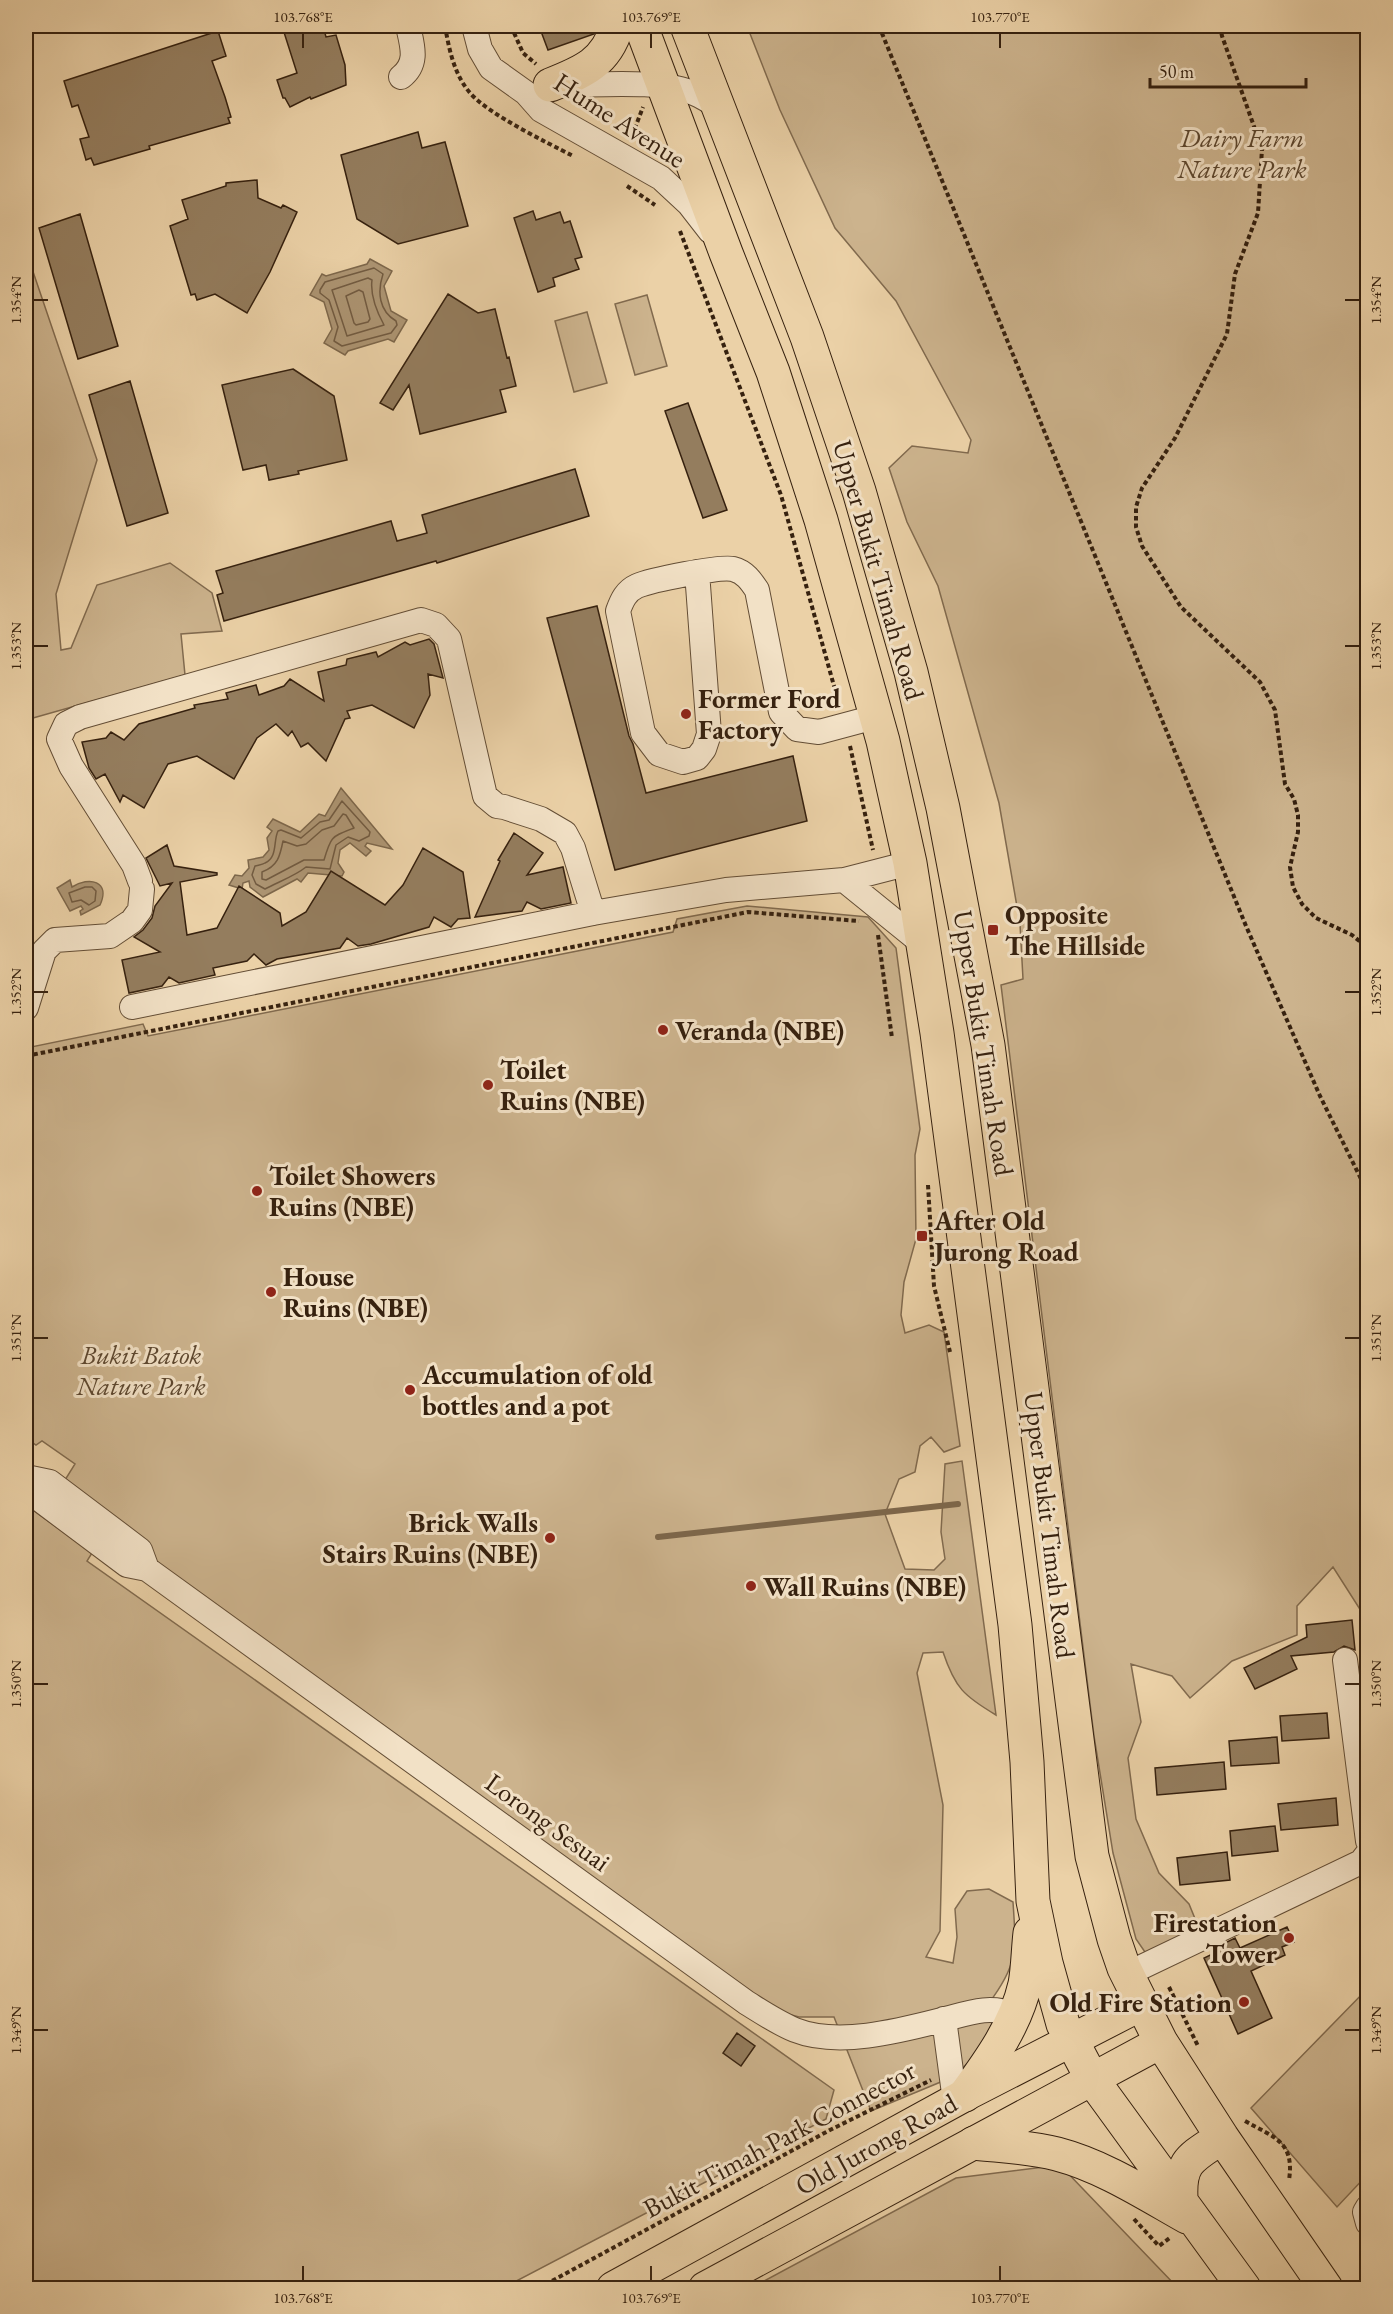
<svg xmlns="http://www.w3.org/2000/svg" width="1393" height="2314" font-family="'EB Garamond',serif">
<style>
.green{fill:#ccb38d;stroke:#816a4e;stroke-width:1.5}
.water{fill:#ad9573;stroke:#7d674b;stroke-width:1.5}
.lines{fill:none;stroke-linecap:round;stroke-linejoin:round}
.shore{stroke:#725b41;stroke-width:1.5}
.stream{stroke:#7d674b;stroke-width:6}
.building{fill:#947d5e;stroke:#36210f;stroke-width:1.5}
.minor-casing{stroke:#634d35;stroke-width:26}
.major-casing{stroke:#36210f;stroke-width:34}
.highway-casing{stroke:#36210f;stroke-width:35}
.path{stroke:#36210f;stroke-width:4;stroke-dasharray:4.5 3;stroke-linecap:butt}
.minor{stroke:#f2e1c6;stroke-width:24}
.major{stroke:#ebd1a7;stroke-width:32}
.highway{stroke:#ebd1a7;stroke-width:33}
.ticks{fill:none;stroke:#36210f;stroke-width:2}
.poi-dot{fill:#8f2418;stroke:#f2e1c6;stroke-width:2}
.labels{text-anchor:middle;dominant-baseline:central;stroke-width:6;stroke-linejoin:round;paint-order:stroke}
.street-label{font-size:27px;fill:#36210f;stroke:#f2e1c6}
.park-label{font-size:27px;font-style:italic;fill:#5c462e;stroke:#f2e1c6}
.poi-label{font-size:27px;font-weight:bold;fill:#36210f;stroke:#f2e1c6;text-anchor:start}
.neatline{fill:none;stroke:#36210f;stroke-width:2}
.ticks-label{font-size:15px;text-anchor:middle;fill:#36210f}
</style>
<rect width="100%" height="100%" fill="#ebd1a7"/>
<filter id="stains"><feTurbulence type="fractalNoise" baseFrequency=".00333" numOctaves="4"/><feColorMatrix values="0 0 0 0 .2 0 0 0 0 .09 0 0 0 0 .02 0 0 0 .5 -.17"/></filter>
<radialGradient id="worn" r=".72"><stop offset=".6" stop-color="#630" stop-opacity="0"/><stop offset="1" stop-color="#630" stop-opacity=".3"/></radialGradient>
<path class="green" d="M747,26H1367V1662L1363,1614L1333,1567L1297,1606V1635L1232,1661L1190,1698L1172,1676L1131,1664L1141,1722L1128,1758L1136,1819L1159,1873L1189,1904L1198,1926L1147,1955L1136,1939L1113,1853L1094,1736L1001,985L1023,979L1020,924L999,803L938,586L907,522L889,468L912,446L968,453L971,440L896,301L835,228L780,110Z
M26,251L97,460L56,594L61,650L71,648L97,585L170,563L212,593L222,631L181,634L185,675L26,720Z
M647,295L667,366L635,375L615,304Z
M587,312L607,383L574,392L555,321Z
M747,906L868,917L896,948L920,1129L915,1155L916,1239L904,1282L901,1315L905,1333L929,1325L944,1332L960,1446L944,1452L931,1437L920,1446L915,1472L899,1479L885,1514L905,1569L934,1570L945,1559L941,1532L945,1464L962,1461L996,1715C964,1696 955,1688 943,1652L923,1653L917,1673L943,1805L940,1931L926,1957L953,1963L957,1937L955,1909L967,1891L989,1889L1013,1902C1016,1949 1019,1963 989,2003L1008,2010L983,2047L955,2076L871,2111L834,2017H799L780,2012L55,1496L75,1464L42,1441L36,1445L26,1438V1048L143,1024L148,1036L673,932L677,919Z
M26,1505L92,1553L87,1561L834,2090L826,2119L503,2288H26Z
M1367,1989V2175L1337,2207L1251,2108Z
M1060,2165L1177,2287L1175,2288H751L956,2178Z"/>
<path class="water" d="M370,259L392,271L384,286L391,311L407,320L394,342L388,339L348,351L345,355L324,343L332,329L324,302L310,295L322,274L326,276L367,264Z
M341,788L392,849L367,843L365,846L371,851L366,856L350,843L340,850L338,863L344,872L342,876L308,873L301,882L297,879L263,897L250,887L249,881L243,883L242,889L229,885L235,875L242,876L249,868L248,860L263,857L269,850L267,838L272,831L267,827L273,819L300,832L319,814L325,816Z
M70,880L72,887C89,876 111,881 100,905L81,915L80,911L83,909L81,906L70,911L57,888Z"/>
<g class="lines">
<path class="shore" d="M374,268L383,274C377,292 379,311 396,321L397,325L391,333L342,346L334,341L338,327L329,300L320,293V290L325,282Z
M368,278L372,280C370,295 377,312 384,325L347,336L332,290Z
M359,290L363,292L370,319L368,322L356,325L354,323L346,296Z
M342,801L370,832L369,836L359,841L348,837L336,845L330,869L306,867C295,876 278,882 265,889L256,884L252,875L255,866C258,865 262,865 265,863C278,857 273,841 278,831L281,830L301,838L320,822L329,820Z
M343,814L346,815L354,828C331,837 331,836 324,860H304L266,880L262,879V872C278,866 280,856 283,841L297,846L306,844L322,830L334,826Z
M85,887H92L96,891L95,901L89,905L81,900L72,902L69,893Z"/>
<path class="stream" d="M658,1537L958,1504"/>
</g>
<path class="building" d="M282,26H323L326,37L336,35L345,65L346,85L311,99L310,97L290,107L285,98H283L277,80L297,73Z
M539,26H597L594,34L548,50Z
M218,31L226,56L212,61L225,97L231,117L228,118L230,123L149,146L150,149L94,165L91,158L86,160L80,139L89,137L78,105L72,107L64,81Z
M418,132L422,148L445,142L468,226L398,244L357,219L341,155Z
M257,180L258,198L281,208L283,205L297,212L270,272L247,313L215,294L197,300L195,294L191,295L170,226L188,219L182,200L226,186V183Z
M533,211L536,220L560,212L564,223L570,221L582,257L575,259L579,269L553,278L555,286L538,292L514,218Z
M80,214L118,346L78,359L39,228Z
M448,294L478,313L495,309L507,358L509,357L516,386L500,390L506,412L420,434L409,385L393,410L380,403Z
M293,369L334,396L347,460L298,471L299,474L269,480L266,465L243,470L222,385Z
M130,381L168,513L127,526L89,395Z
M688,403L727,510L703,518L665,411Z
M575,469L589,516L437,563L436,561L224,621L217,595L223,593L216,571L391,521L397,541L427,533L422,515Z
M597,606L629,736L633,744L646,793L793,756L807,821L615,870L547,618Z
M429,639L434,644L443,678L428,674L430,695L414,728L372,705L347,711L350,718L345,719L326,761L308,743L301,747L292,731L288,736L276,724L257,738L234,779L197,756L168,764L144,808L123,795L120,802L105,774L96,779L89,768L82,742L106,738L111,732L124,740L139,724L195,708L194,705L228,699L226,693L256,685L259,695L284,686L290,679L324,701L318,672L346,665L347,659L376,652L378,657L405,642L410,645Z
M514,833L543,853L527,875L563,867L571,903L541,909L527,902L522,911L475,917L500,861L498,860Z
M167,845L174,866L217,873V875L180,882L187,935L217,928L239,886L280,913L282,926L306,912L331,871L385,905L403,885L423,848L463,872L470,918L458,919L451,927L434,917L429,927L371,944L358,946L347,938L340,948L277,959L266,965L254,954L247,961L213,968L215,975L179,983L169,977L162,986L129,993L122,960L160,952L134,937L143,930L152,918L155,906L172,883L160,886L146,858Z
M1352,1620L1355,1650L1344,1646L1334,1652L1291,1656L1297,1669L1255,1689L1244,1668L1307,1637L1306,1625Z
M1327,1713L1329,1738L1282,1741L1280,1716Z
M1277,1737L1279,1763L1231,1766L1229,1741Z
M1224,1762L1226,1789L1157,1795L1155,1768Z
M1336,1798L1338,1825L1281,1830L1278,1804Z
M1275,1826L1278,1851L1232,1856L1230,1831Z
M1227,1852L1230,1880L1180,1885L1177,1858Z
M1287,1927L1294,1942L1282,1947L1285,1955L1251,1971L1272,2018L1238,2034L1204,1958L1219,1951L1217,1947L1235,1938L1240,1948Z
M737,2033L755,2046L741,2066L723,2053Z"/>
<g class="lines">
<g class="minor-casing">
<path id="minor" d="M474,26L480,49L491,68L526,93L541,110L661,178L689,204L710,231
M401,77C419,63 412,45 408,26
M560,85C599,85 661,79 696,94C704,97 710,102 717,106
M697,572L709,734L704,749L697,758L683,762L659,754L643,733L618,611C622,600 626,591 637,586C651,580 720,566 733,569C745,572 751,581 757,590L781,712L797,729L819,732L875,717
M844,880L923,944
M140,881L134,865L71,766L59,739L66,724L80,717L421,620L436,625L449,639L485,796L497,806L504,807L541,819L565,833L573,848L593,913
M132,1007L593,913L726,890L844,880L910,863
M26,1008L44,951L55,940L110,936L132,921L140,910L142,889
M26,1477L50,1482L140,1550L147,1569
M26,1480L35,1496L127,1565L147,1569L747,2003C763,2013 778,2023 795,2030C838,2047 899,2031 942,2020C966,2014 989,2004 1014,2015
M1345,1660L1368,1841
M1127,1974L1361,1862L1368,1853
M944,2019L955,2101
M1368,2207L1365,2212L1368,2223"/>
</g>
<g class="major-casing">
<path id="major" d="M613,2288L965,2095L1142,2004
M705,2288L1161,2042"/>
</g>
<g class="highway-casing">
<path id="highway" d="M641,26L726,253L773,372L787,415L821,520L883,741L910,863L937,1033L1015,1625L1027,1762L1033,1901L1046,1963L1063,2024L1092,2079L1244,2288
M687,26L807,337L859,491L911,672L943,808L988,1045L1092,1856L1114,1939L1124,1968L1161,2042L1222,2137L1326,2288
M550,85C583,72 606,63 617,26
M965,2095C989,2062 1016,2025 1025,1984C1028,1968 1028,1950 1030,1933
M974,2143C1001,2146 1030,2147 1057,2154C1103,2166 1146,2194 1187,2217
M1181,2198C1179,2160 1193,2157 1222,2137"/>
</g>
<path class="path" d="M445,26C449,49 454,75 471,94C490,115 546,142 573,156
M511,26L523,53L536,64
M879,26L1246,926L1320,1096L1368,1193
M1220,26L1222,36L1262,149L1258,213L1235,274L1227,334L1175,438L1142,488L1136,507V527L1142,546L1181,607L1260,682L1275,710L1285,784L1294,799L1298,815V832L1290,867L1293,887L1302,904L1316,918L1352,935L1368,948
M632,136L643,107
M627,186L655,205
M680,231L781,495L839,704
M850,746L873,850
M878,935L892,1038
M26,1056L748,912L859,921
M928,1185L934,1286L950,1352
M1169,1987L1198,2046
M1245,2121C1273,2137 1295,2141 1289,2180
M1134,2219L1159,2246L1171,2237
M539,2288L830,2130L931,2080"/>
<use href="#minor" class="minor"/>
<use href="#major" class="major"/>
<use href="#highway" class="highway"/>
</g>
<path class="ticks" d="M303,33V48M651,33V48M1000,33V48M33,300H48M1345,300H1360M33,646H48M1345,646H1360M33,992H48M1345,992H1360M33,1338H48M1345,1338H1360M33,1684H48M1345,1684H1360M33,2030H48M1345,2030H1360M303,2266V2281M651,2266V2281M1000,2266V2281"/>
<g class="poi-dot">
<circle cx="686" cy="714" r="6"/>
<rect x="987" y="924" width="12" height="12" rx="3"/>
<circle cx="663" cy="1030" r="6"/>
<circle cx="488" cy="1085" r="6"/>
<circle cx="257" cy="1191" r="6"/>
<rect x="916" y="1230" width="12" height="12" rx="3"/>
<circle cx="271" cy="1292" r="6"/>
<circle cx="410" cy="1390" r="6"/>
<circle cx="550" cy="1538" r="6"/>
<circle cx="751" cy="1586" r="6"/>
<circle cx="1289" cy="1938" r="6"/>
<circle cx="1244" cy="2002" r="6"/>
</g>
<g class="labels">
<g class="street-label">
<text transform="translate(620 120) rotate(33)">Hume Avenue</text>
<text transform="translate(879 570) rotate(74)">Upper Bukit Timah Road</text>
<text transform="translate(984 1043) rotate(81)">Upper Bukit Timah Road</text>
<text transform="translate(1050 1525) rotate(83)">Upper Bukit Timah Road</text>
<text transform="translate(548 1822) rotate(36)">Lorong Sesuai</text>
<text transform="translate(779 2139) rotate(-28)">Bukit Timah Park Connector</text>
<text transform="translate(876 2144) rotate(-29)">Old Jurong Road</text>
</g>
<g class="park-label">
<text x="1242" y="137">Dairy Farm<tspan x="1242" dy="31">Nature Park</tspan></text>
<text x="141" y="1354">Bukit Batok<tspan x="141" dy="31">Nature Park</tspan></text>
</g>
<g class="poi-label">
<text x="698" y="698">Former Ford<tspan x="698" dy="31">Factory</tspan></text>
<text x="1005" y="914">Opposite<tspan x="1005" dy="31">The Hillside</tspan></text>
<text x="675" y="1030">Veranda (NBE)</text>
<text x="500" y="1069">Toilet<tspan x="500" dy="31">Ruins (NBE)</tspan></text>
<text x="269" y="1175">Toilet Showers<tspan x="269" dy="31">Ruins (NBE)</tspan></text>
<text x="934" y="1220">After Old<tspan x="934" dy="31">Jurong Road</tspan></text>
<text x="283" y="1276">House<tspan x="283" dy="31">Ruins (NBE)</tspan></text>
<text x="422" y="1374">Accumulation of old<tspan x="422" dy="31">bottles and a pot</tspan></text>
<text x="538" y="1522" text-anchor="end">Brick Walls<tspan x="538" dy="31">Stairs Ruins (NBE)</tspan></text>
<text x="763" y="1586">Wall Ruins (NBE)</text>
<text x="1277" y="1922" text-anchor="end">Firestation<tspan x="1277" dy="31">Tower</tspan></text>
<text x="1232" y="2002" text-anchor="end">Old Fire Station</text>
</g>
</g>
<rect width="1393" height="2314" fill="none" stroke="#ebd1a7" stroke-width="66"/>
<path d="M1150 78v9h156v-9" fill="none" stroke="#36210f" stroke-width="3"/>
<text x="1159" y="78" font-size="18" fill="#36210f" stroke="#f2e1c6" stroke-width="4.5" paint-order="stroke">50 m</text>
<rect x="33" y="33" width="1327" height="2248" class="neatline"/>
<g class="ticks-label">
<text x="303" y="22">103.768°E</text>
<text x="651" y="22">103.769°E</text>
<text x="1000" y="22">103.770°E</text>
<text transform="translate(16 300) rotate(-90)" y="5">1.354°N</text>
<text transform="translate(1376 300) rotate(-90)" y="5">1.354°N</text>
<text transform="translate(16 646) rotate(-90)" y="5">1.353°N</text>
<text transform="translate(1376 646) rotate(-90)" y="5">1.353°N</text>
<text transform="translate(16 992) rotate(-90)" y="5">1.352°N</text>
<text transform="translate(1376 992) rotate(-90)" y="5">1.352°N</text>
<text transform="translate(16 1338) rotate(-90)" y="5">1.351°N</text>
<text transform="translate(1376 1338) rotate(-90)" y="5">1.351°N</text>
<text transform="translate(16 1684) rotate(-90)" y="5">1.350°N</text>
<text transform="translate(1376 1684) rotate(-90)" y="5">1.350°N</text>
<text transform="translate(16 2030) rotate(-90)" y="5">1.349°N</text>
<text transform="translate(1376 2030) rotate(-90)" y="5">1.349°N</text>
<text x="303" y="2303">103.768°E</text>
<text x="651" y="2303">103.769°E</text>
<text x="1000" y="2303">103.770°E</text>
</g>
<rect width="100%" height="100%" filter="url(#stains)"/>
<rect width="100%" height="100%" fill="url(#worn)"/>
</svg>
